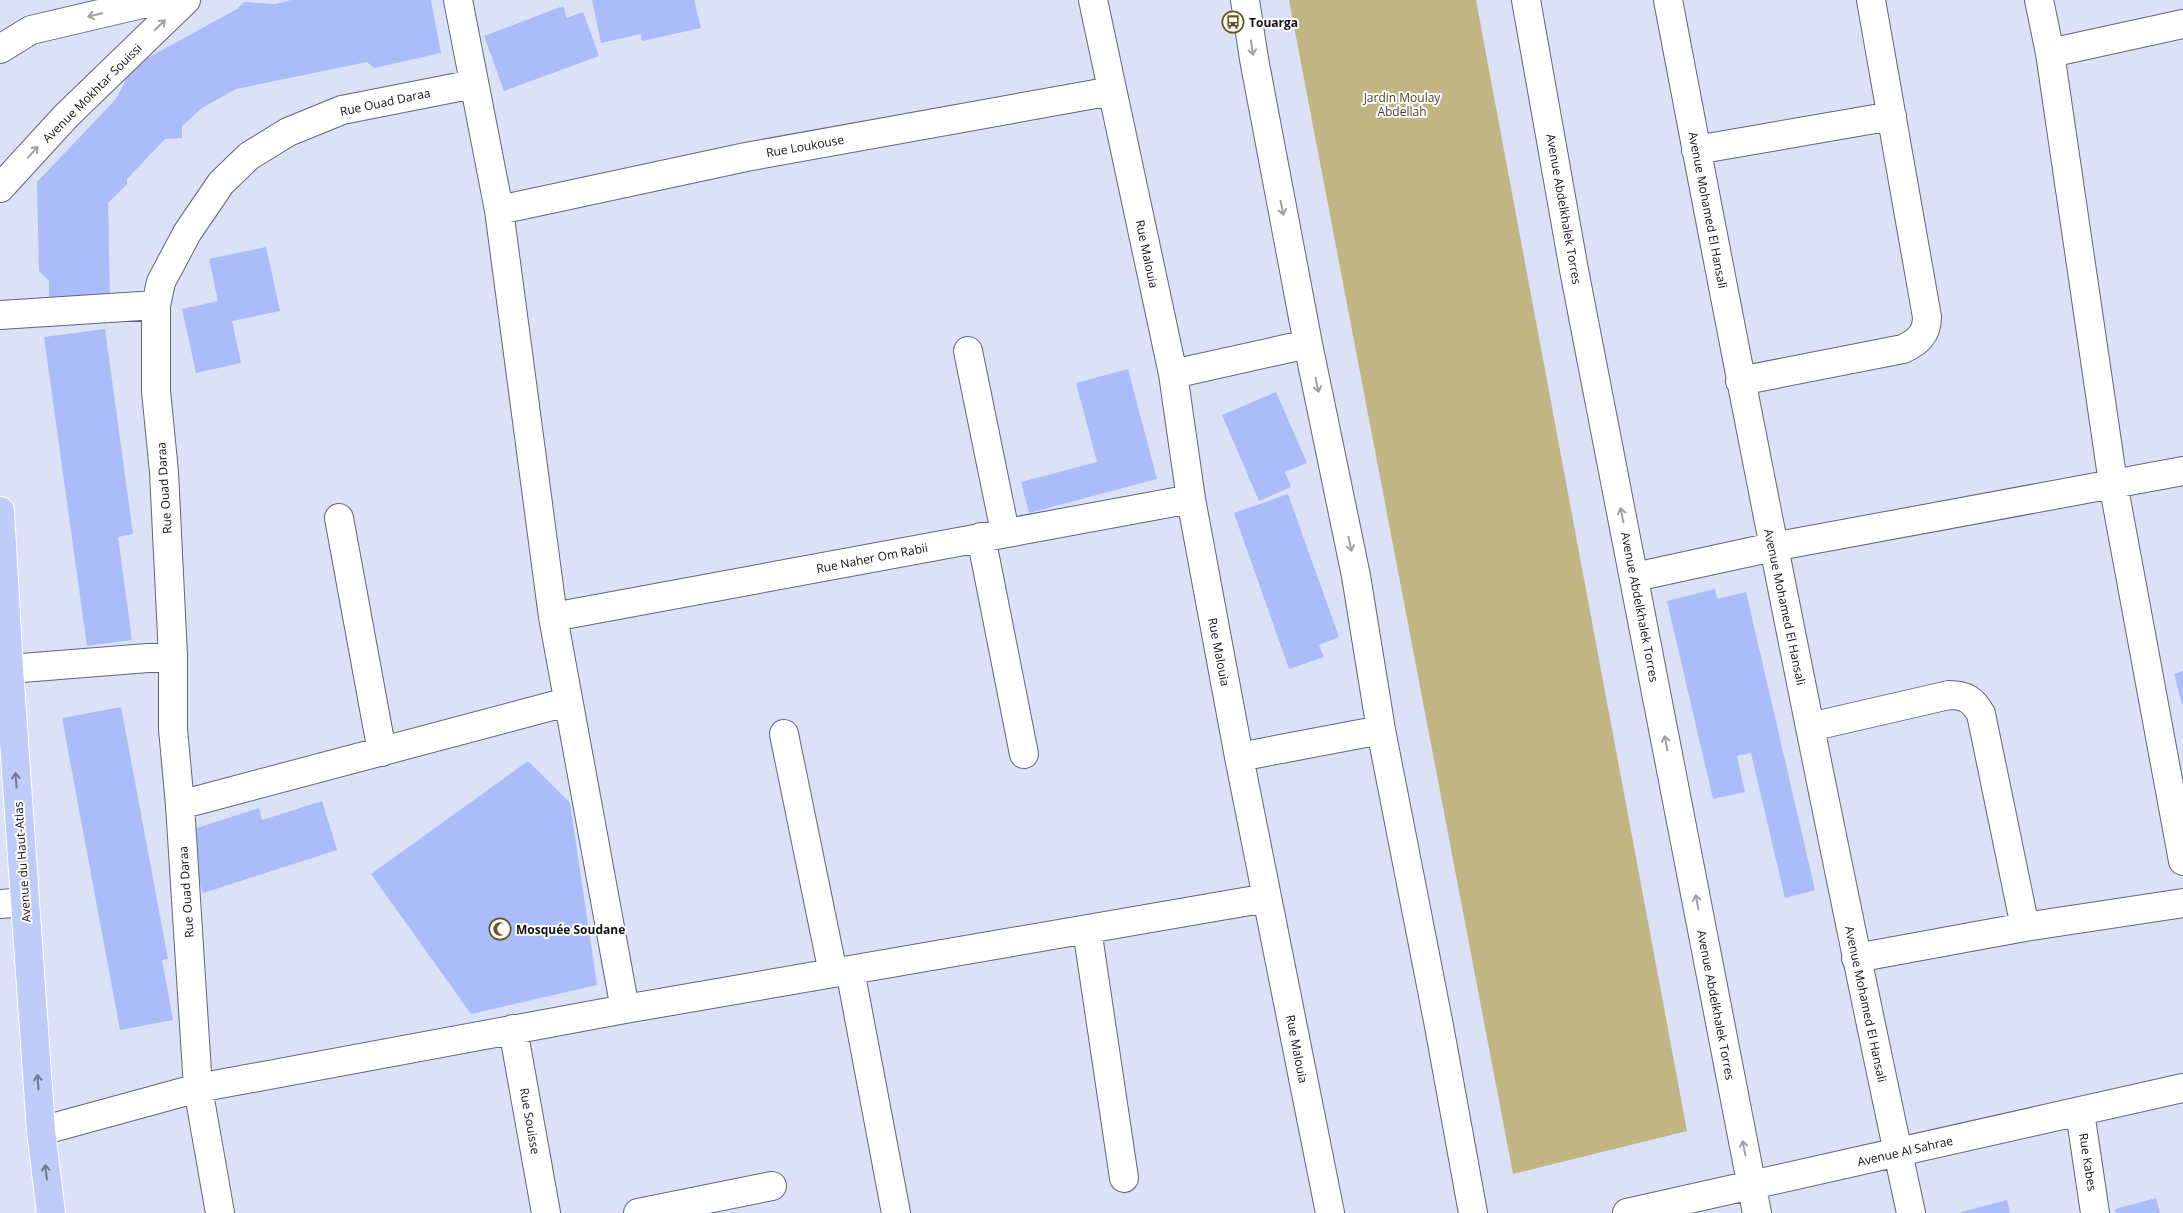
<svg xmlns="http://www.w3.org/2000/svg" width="2183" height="1213" font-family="'Open Sans',sans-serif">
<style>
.green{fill:#c1b683}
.building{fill:#abbcfa}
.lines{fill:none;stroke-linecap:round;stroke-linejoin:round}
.minor-casing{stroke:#606578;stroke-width:30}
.major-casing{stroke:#fff;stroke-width:30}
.minor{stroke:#fff;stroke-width:28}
.major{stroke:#bfcbf8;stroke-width:28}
.oneway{stroke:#9fa0a3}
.oneway2{stroke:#707793}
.labels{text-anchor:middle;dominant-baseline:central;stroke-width:4;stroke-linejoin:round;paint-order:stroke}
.poi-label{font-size:12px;font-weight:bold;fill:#0f1118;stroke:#fff;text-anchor:start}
.street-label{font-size:12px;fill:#0f1118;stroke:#fff}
.park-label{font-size:12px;fill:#4c431d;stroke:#fff}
</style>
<rect width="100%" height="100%" fill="#dbe1f7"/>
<path class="green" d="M1289,0H1476L1687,1131L1513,1174Z"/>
<path class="building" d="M291,0H431L441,53L374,68L367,62L236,89L202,108L182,126V138L165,139L127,179V184L108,203L110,298L49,300V281L39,271L37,182L116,99L133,66L237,9L244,2L275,4Z
M592,0H694L701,28L642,41L641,34L601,43Z
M563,6L567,18L583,12L599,56L504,91L484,36Z
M266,247L280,311L232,321L241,363L196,373L182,309L218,301L209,259Z
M105,329L133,534L118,537L132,640L87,646L44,337Z
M1128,369L1157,479L1029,513L1021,482L1097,462L1076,383Z
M1276,392L1307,463L1285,472L1291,487L1259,501L1222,415Z
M1288,494L1339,637L1319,645L1324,657L1289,669L1234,513Z
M1715,589L1717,599L1746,592L1815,890L1785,898L1751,753L1737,756L1745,792L1713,799L1667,601Z
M2183,671V704H2182L2174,674Z
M121,707L168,959L162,960L173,1020L120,1030L62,718Z
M528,761L570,803L597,985L471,1014L371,874Z
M322,801L337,850L203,893L184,832L259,808L262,820Z
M2156,1198L2160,1213H2116L2115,1209Z
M2007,1200L2010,1213H1961V1212Z"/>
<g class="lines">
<g class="minor-casing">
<path id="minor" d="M458,0L499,210L553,617L625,1009
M1093,0L1173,374L1191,499L1239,757L1330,1213
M1245,0L1254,59L1308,344L1356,576L1381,730L1439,1026L1473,1213
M1526,0L1574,270L1757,1213
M1668,0C1745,405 1824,810 1911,1213
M2039,0L2050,53L2113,483L2183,861
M0,49L31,30L159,0
M2050,53L2183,24
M1696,150L1892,116
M0,188L66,116L186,0
M499,210L746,157L1112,91
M0,315L156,305
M968,351L1005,532
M1173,374L1308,344
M1740,381L1903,349C1918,342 1927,334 1927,317L1871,0
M339,518L382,752
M981,537L1024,754
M1635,577L1773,547L2183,471
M553,617L1191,499
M9,669L173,656
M1810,727L1949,695C1966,695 1973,700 1981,714L2025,927
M784,734L833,973
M1239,757L1381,730
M180,805L567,702
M0,904L25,902
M1087,929L1124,1178
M1856,958L2025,927L2183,903
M850,970L896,1213
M513,1029L546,1213
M2080,1112L2095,1213
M41,1131L198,1088L625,1009L1267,898
M220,1213L198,1088L180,805L173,729V656L164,472L156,391V305L161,282L187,233L221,183L249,156L288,132L342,110L474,84
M638,1213L772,1186
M1627,1213L2183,1088"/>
</g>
<g class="major-casing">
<path id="major" d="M0,511L9,669L41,1131L51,1213"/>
</g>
<use href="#minor" class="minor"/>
<use href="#major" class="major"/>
</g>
<defs><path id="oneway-shaft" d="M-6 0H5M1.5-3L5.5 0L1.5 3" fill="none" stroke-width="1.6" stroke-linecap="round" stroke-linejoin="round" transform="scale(1.25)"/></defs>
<g class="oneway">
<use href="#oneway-shaft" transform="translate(95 15) rotate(167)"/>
<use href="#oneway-shaft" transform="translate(160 25) rotate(-44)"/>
<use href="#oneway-shaft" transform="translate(1252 48) rotate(82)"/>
<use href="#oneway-shaft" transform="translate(33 152) rotate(-48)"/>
<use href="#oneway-shaft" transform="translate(1282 208) rotate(79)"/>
<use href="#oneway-shaft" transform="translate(1317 385) rotate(78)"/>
<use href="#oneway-shaft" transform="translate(1622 515) rotate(-101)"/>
<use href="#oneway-shaft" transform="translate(1350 544) rotate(78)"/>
<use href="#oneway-shaft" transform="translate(1666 743) rotate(-101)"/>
<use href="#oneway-shaft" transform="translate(1697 902) rotate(-101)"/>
<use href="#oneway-shaft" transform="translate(1744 1148) rotate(-101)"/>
</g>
<g class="oneway2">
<use href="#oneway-shaft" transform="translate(16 780) rotate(-94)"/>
<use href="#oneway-shaft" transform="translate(38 1082) rotate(-94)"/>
<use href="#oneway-shaft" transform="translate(46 1172) rotate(-97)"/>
</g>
<defs>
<g id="bus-ring" transform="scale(1.125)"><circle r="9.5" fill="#fff" stroke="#635824" stroke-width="1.5"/><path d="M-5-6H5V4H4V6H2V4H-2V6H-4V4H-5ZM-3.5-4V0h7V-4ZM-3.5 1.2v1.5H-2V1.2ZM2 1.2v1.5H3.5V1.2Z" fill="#635824"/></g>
<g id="mosque-ring" transform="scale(1.125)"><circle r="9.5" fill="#fff" stroke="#635824" stroke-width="1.5"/><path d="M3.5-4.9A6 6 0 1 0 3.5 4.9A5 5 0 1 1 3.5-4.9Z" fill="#635824"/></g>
</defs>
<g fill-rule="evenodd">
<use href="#bus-ring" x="1233" y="22"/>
<use href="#mosque-ring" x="500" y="929"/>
</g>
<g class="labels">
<g class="poi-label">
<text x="1249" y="22">Touarga</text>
<text x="516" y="929">Mosquée Soudane</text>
</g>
<g class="street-label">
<text transform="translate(92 93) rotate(-45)">Avenue Mokhtar Souissi</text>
<text transform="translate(385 102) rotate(-12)">Rue Ouad Daraa</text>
<text transform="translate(805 146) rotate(-10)">Rue Loukouse</text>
<text transform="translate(1564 209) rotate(80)">Avenue Abdelkhalek Torres</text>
<text transform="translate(1708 210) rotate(79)">Avenue Mohamed El Hansali</text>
<text transform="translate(1147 254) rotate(78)">Rue Malouia</text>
<text transform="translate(164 488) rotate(-94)">Rue Ouad Daraa</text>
<text transform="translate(872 558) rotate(-11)">Rue Naher Om Rabii</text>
<text transform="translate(1640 607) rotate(79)">Avenue Abdelkhalek Torres</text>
<text transform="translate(1785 607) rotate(78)">Avenue Mohamed El Hansali</text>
<text transform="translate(1219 652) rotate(79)">Rue Malouia</text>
<text transform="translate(22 862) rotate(-94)">Avenue du Haut-Atlas</text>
<text transform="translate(186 892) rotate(-94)">Rue Ouad Daraa</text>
<text transform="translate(1866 1004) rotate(78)">Avenue Mohamed El Hansali</text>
<text transform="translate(1716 1005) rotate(79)">Avenue Abdelkhalek Torres</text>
<text transform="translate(1297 1049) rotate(79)">Rue Malouia</text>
<text transform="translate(530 1121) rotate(80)">Rue Souisse</text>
<text transform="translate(1905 1151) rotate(-13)">Avenue Al Sahrae</text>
<text transform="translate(2088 1162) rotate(81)">Rue Kabes</text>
</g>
<g class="park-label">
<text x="1402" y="97">Jardin Moulay<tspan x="1402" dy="14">Abdellah</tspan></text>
</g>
</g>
</svg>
